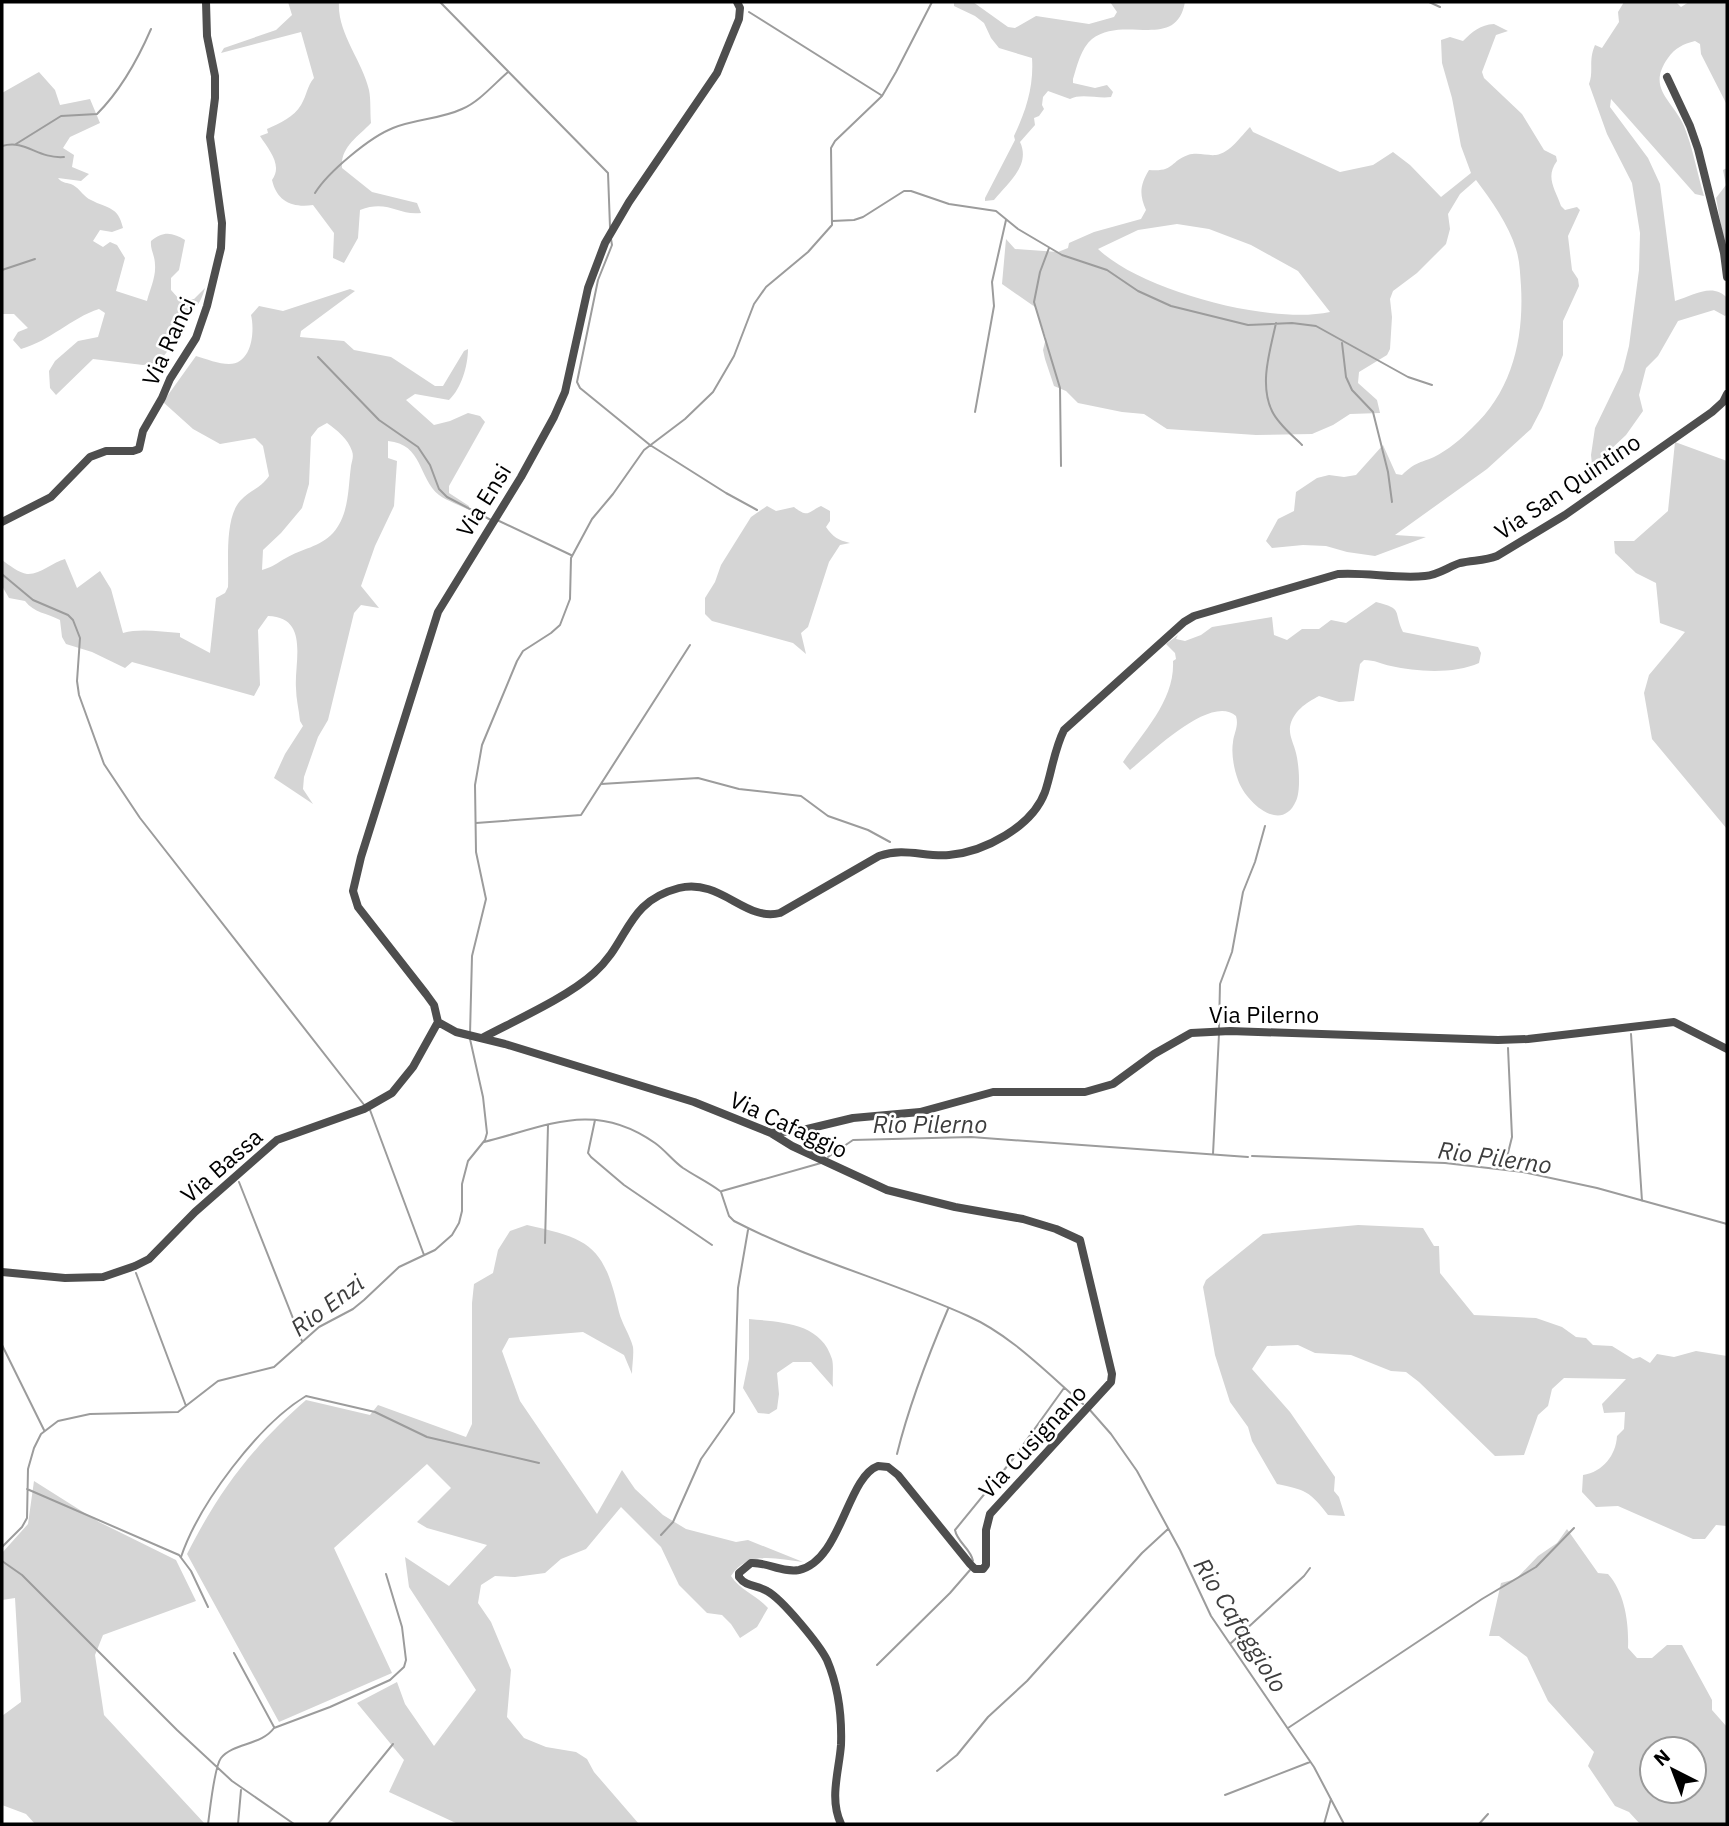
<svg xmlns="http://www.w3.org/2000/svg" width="1729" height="1826" font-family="'IBM Plex Sans',sans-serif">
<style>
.green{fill:#d5d5d5;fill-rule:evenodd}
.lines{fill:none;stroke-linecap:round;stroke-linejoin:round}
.stream{stroke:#9c9c9c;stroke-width:2}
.minor{stroke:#4e4e4e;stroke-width:8}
.labels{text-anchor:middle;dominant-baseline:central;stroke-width:5;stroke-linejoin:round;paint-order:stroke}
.street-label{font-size:23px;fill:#000;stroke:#fff}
.water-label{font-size:24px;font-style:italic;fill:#3d3d3d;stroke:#fff}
</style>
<rect width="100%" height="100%" fill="#fff"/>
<path class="green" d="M288,2H339C337,33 362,60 369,90C371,100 370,112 371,123C358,137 340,147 342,168L372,192L417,203L421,213C398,216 388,199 360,210L358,238L344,263L333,258L334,233L313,205C293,208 277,202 272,180C283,165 269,150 260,136L268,133L267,129C280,123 294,117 301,105C307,95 307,86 314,78L301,32L221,53L224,48L276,30L292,15Z
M954,2H973L1008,27L1015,28L1036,16L1089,24L1114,17L1117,12L1110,2H1185C1176,52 1124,14 1092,39C1081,48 1077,66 1073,79V83L1095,88L1107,85L1113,92L1111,97C1098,99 1081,93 1070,99L1048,91L1043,97L1042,105L1044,109L1039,116L1034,118L1035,125L1020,142C1031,165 1008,183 994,200L985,201V198L1015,140L1014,136C1026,111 1034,86 1032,58L999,48L991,38L984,23L975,16L954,6Z
M1624,2H1676L1681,7L1689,2H1727V105L1701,54L1700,44L1695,41C1683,44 1675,48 1668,58C1646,89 1673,100 1684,126C1693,148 1697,173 1704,196L1695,194L1611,99L1610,107L1648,158L1660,184L1675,301C1692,296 1713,282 1727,298V314L1725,316L1714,310L1678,321L1658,356L1646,368L1639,395L1643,411L1626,435L1608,452L1593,474L1591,455L1595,428L1623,370L1629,346L1639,270L1640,233L1632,183L1607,134L1589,84C1594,71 1588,61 1595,45L1602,48L1619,22L1618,12Z
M1494,24L1508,31L1496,35L1482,72L1484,78L1522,114L1544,150L1556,156L1557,161C1545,177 1555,189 1561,206L1565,210L1577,207L1580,210L1568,236L1572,270L1578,279L1579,286L1563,321V355L1542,408L1531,429L1487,469L1395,535L1426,537L1375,556L1347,552L1326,546L1303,545L1272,548L1266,541L1278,519L1294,511L1296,492L1317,478L1329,475L1344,477L1356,475L1383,445L1396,474L1402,475C1417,461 1418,464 1434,457C1448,450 1461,439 1472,428C1512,391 1524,339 1521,286C1520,274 1520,261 1516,249C1509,225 1491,200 1476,180L1460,194L1448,214L1450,229L1446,244L1417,273L1393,291L1390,299L1392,317L1390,349L1387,355L1359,372L1358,383L1377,400L1380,413L1350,414L1333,425L1312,434L1256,435L1167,429L1144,414L1122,412L1078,403L1066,391L1054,386L1045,359L1043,350L1046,338L1035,307L1002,284L1006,239L1015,249L1058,252L1068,248L1069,243L1094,232L1141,219L1146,210C1139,194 1140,185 1149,170C1175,172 1169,162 1188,155C1198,152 1207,156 1216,155C1230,153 1241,136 1250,127L1253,132L1340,172L1373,165L1393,152L1410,165L1441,197L1471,173L1461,146L1452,98L1442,63L1441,40L1450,37L1463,41C1473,31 1480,25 1494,24ZM1177,224L1209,229L1251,245L1298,271L1330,312C1271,325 1142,291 1098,249L1138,230Z
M39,72L55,90L60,105L90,99L100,123L70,137L63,148L74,155L72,167L89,174L81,181L58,178C63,184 67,182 73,185C80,189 84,197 91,200C108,209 118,206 123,228L112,232L100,230L93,241L103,247L110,242L117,245L125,258L116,291L147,301C150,289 156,277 155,265C155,255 150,250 151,241C163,231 172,232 185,240L179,270L171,278V290L179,299H194L205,288C200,305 195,312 177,317L170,348L159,362L143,365L93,359L56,395L50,388L49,371L55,361L78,341L98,337L105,313L99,309C71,318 50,341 21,349L13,340L18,332L28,328L14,314H2V93Z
M1727,168V258L1716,198L1726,185L1723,170Z
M350,289L355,291L301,331L300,337L344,341L354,350L391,357L435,386H443L464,351L468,349C468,366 461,389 449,400L415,394L406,400L434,425L450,421L468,413L480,416L485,422L449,486V493L469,506V510C460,505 447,501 439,495C418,478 423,444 388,441V458L397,461L394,506L375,546L361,586L379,608L361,605L354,613L328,720L318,737L304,777L303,789L313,804L274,778L285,754L303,726L300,721C299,710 296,699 296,688C294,663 310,617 268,616L258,630L260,685L254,696L132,662L125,668L92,652L66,644L62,637L60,620C47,613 34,613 25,601L9,598L2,586V560C9,565 19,573 27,574C40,575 53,562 65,559L77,588L100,571L111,589L123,633C141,628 161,632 180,633V637L210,653L216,598L225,593L228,587C229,564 224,519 240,501C250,490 260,489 269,476L263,446L255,438L220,444L193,429L163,402L196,356C206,359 219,364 229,364C252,364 255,331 251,315L259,306L283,311ZM327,423C337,430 348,439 352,451C354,457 352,460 351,466C348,489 349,515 333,533C320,547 301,549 286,558C277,563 273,567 262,570L263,550L281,533L302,508L309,484L311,437L318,428Z
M1675,442L1727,461V829L1652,739L1644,693L1649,675L1685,632L1660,623L1656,583L1636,573L1615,553L1614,541H1634L1668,511Z
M767,506L776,511L794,507C809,519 809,511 821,506L830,511V521L826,527C833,537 838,540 850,543L840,545L829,562L808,627L801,633L806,654L793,643L712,621L705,614V598L715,582L721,565L751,517Z
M1376,602C1404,609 1393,611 1403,632L1478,647L1481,653L1479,663C1455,674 1417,672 1391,666C1381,664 1375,660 1364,660L1360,664L1354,701L1339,702L1319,696C1306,703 1293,711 1290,727C1289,736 1294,744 1296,753C1299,765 1301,790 1296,801C1281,835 1245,801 1238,780C1234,769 1231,754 1233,742C1234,733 1239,726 1236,716C1211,693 1150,754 1130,770L1123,762C1144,731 1175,700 1173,661L1176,659L1175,653L1166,644L1178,635L1176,639L1185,641L1201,635L1212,627L1272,617L1274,635L1287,640L1302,629H1319L1331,620L1346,623Z
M527,1225C591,1239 604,1246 619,1312C622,1324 630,1335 633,1347C634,1355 632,1365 632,1374L624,1355L583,1332L509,1338L502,1351L520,1401L597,1514L622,1470L635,1489L663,1515L686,1529L736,1542L748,1540L803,1562C776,1559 748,1550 731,1576C741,1591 755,1594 768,1608L757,1627L740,1638L731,1624L722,1615L707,1613L679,1585L661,1547L621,1507L586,1549L561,1559L545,1573L515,1577L495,1576L481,1585L478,1603L491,1622L511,1670L507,1717L524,1738L546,1747L576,1752L587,1759L594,1772L639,1824H458L389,1792L404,1760L357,1703L397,1682L405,1704L434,1746L476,1690L409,1587L405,1557L449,1586L487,1545L427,1528L417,1522L451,1488L427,1464L334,1548L392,1673L279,1722L187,1554C219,1491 252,1447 306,1400L370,1415L378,1405L466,1437L472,1424V1303L474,1284L493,1273L498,1250L510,1231Z
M1358,1225L1423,1228L1434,1246H1439L1440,1273L1474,1315L1536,1318L1562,1327L1576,1337L1586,1338L1593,1345L1612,1346L1633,1359L1640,1357L1650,1363L1657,1354L1674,1357L1696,1351L1727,1356V1526L1716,1525L1705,1539H1693L1618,1506L1596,1507L1582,1492L1583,1475C1603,1472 1616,1455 1617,1436L1624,1429L1625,1412L1604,1413L1602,1404L1626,1379L1564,1378L1552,1389L1548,1406L1538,1415L1524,1455L1495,1456L1419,1382L1406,1372L1391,1371L1351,1355L1315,1353L1298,1345L1267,1346L1252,1369L1290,1412L1335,1477L1334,1491L1339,1497L1345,1516L1328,1515C1310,1491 1305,1490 1277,1484L1252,1441L1248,1427L1230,1402L1215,1355L1203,1287L1206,1280L1263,1234Z
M749,1319C780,1322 821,1322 832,1359C834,1367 832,1379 833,1387L811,1362H793L777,1373L779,1394L777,1409L769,1414L758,1413L743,1388L749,1359Z
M34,1481L99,1522L176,1560L196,1601L103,1635L95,1655L104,1715L205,1824H35L26,1814L2,1805V1716L21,1702L15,1598L2,1600V1553L28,1524Z
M1567,1529L1598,1573L1608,1574C1625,1593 1629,1623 1628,1648L1637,1658H1652L1667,1645H1682L1712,1700V1710L1727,1727V1824H1640L1629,1812L1615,1806L1588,1766L1594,1752L1548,1701L1527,1657L1499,1636H1489L1501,1583L1516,1579L1538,1556L1557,1543ZM1652,1749H1694V1791H1652Z"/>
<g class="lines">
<path class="stream" d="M440,2L608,173L610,227
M1429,2L1440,7
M749,12L881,95
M16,144L61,116L97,114C120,91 138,59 151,29
M2,146C26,139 37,159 64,157
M315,193C328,172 370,137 393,128C415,119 441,119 462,109C479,102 494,84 508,72
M832,221L854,220L863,217L904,191H911L949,204L996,211L1018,229L1062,255L1107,270L1138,291L1171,306L1248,325L1292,323L1316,326L1408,377L1432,385
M611,239L612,245L598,280L577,382L580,388L650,445L726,493L757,510
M1049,248L1040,272L1034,302L1060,388L1061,466
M2,270L35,259
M1276,323C1270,351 1259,384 1272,411C1278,424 1292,435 1302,445
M1342,343L1346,377L1352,390L1373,412L1388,472L1392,502
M318,357L379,420L418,447L430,465L439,489L447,497L491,520
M975,412L994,306L992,282L1006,220
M497,520L571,555
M3,575L33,600L68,615L73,620L80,638L77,681L79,695L104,764L140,818L365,1106
M601,784L698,778L739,789L801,796L828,816L868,830L890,842
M476,823L581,815L690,645
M1219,1028L1220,984L1232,952L1243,892L1255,862L1265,826
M470,1034L472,956L486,899L476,852L475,785L482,745L517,661L523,651L551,633L560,625L570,599L571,558L592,519L613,494L644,450L685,419L713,392L734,356L754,304L766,287L808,252L832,225L831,148L835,141L882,96L896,72L932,2
M1631,1034L1642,1201
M370,1110L424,1255
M595,1120L588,1153L591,1157L624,1185L712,1245
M484,1142C548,1126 594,1100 655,1143C665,1150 673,1161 683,1168C695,1176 708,1182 720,1191
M1213,1154L1219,1034
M1252,1156L1445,1163L1523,1172L1597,1188L1727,1224
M828,1157L853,1140L971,1137L1248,1157
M1504,1169L1512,1137L1508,1048
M239,1182L302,1341
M722,1191L821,1163
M721,1192L729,1216L734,1221C809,1260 891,1281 968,1316C1011,1335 1047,1373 1083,1404
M545,1243L548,1125
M136,1273L186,1406
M2,1345L44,1430
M1089,1409L1111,1434L1137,1471L1180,1550L1211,1616L1314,1767L1344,1824
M897,1454C909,1405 928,1356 948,1309
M27,1489L179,1555L191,1571L208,1607
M661,1535L673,1522L701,1459L734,1412L738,1288L748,1230
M2,1547L22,1527L27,1518L28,1469L34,1448L41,1434L58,1421L90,1414L178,1412L218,1381L274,1367L319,1327L353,1309L364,1300L399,1267L435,1250L452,1235L459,1223L462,1211V1184L468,1161L485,1140L487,1133L483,1097L470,1039
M181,1557C199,1504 258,1425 306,1396L375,1412L427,1437L539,1463
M2,1561L22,1575L177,1730L232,1781L294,1824
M973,1561C971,1549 957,1542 955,1530L1013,1459L1064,1388
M1231,1643L1304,1576L1310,1568
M234,1653L274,1727
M877,1665L950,1593L970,1570
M1288,1728L1482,1599L1536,1567L1574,1528
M937,1771L957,1755L988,1717L1027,1681L1142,1553L1168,1529
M1225,1795L1310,1762
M208,1824C210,1811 214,1767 221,1758C233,1743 262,1745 274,1728L330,1707L390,1680L404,1667L406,1660L402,1627L386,1574
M238,1824L241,1790
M328,1824L393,1744
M1324,1824L1331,1799
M1479,1824L1488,1814"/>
<path class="minor" d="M1667,77L1690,126L1698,149L1724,253L1727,277
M2,522L51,497L90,457L106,451H133L139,449L143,431L162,398L170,379L196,338L207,306L221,248L222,223L210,137L215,98V76L207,36L206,2
M438,1022L456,1032L505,1044L694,1102L771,1133L792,1146L887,1190L955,1207L1023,1219L1056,1229L1080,1240L1112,1374L1111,1382L990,1514L986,1530V1565L983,1569H975L970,1564L898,1475L888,1467L878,1466C847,1477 841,1561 799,1570C782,1573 767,1562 751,1563L739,1573V1577C746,1587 757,1585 767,1591C782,1599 819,1644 827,1660C838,1686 842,1717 841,1745C839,1772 829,1798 841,1824
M438,1022L434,1005L426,994L358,907L353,891L361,857L438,612L521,477L554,417L565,392L588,288L605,243L629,202L717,73L739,19L740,8L737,2
M482,1038C514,1021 568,997 594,973C630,941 625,902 679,888C721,878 745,922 780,913L879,856C905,847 923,857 949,855C984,852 1032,827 1045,792C1052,771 1054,750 1064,730L1184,622L1194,616L1338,574C1367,572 1396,579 1425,576C1438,575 1448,567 1460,563C1473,560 1485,561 1497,556L1565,515L1712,412L1723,402L1727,394
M771,1133L803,1130L853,1118L920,1112L993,1092H1085L1113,1084L1154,1054L1191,1033L1230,1031L1498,1040L1528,1039L1674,1022L1727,1049
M2,1272L65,1278L103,1277L135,1266L149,1259L195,1212L277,1140L364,1109L392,1093L413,1067L438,1022"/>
</g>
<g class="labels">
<g class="street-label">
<text transform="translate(168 341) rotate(-65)">Via Ranci</text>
<text transform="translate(1567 486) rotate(-34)">Via San Quintino</text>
<text transform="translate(483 500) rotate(-58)">Via Ensi</text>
<text x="1264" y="1014">Via Pilerno</text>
<text transform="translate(789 1124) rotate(25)">Via Cafaggio</text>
<text transform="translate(221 1165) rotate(-41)">Via Bassa</text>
<text transform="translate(1032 1441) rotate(-47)">Via Cusignano</text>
</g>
<g class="water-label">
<text x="930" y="1124">Rio Pilerno</text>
<text transform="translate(1495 1157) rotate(8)">Rio Pilerno</text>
<text transform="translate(327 1305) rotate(-37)">Rio Enzi</text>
<text transform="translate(1241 1625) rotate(58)">Rio Cafaggiolo</text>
</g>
</g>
<rect width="1729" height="1826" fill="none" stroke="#000000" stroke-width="7"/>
<g transform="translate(1673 1770) rotate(318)"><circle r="33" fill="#ffffff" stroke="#999999" stroke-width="2"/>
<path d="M0-5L12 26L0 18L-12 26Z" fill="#000000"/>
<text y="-10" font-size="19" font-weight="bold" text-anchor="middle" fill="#000000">N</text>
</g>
</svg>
